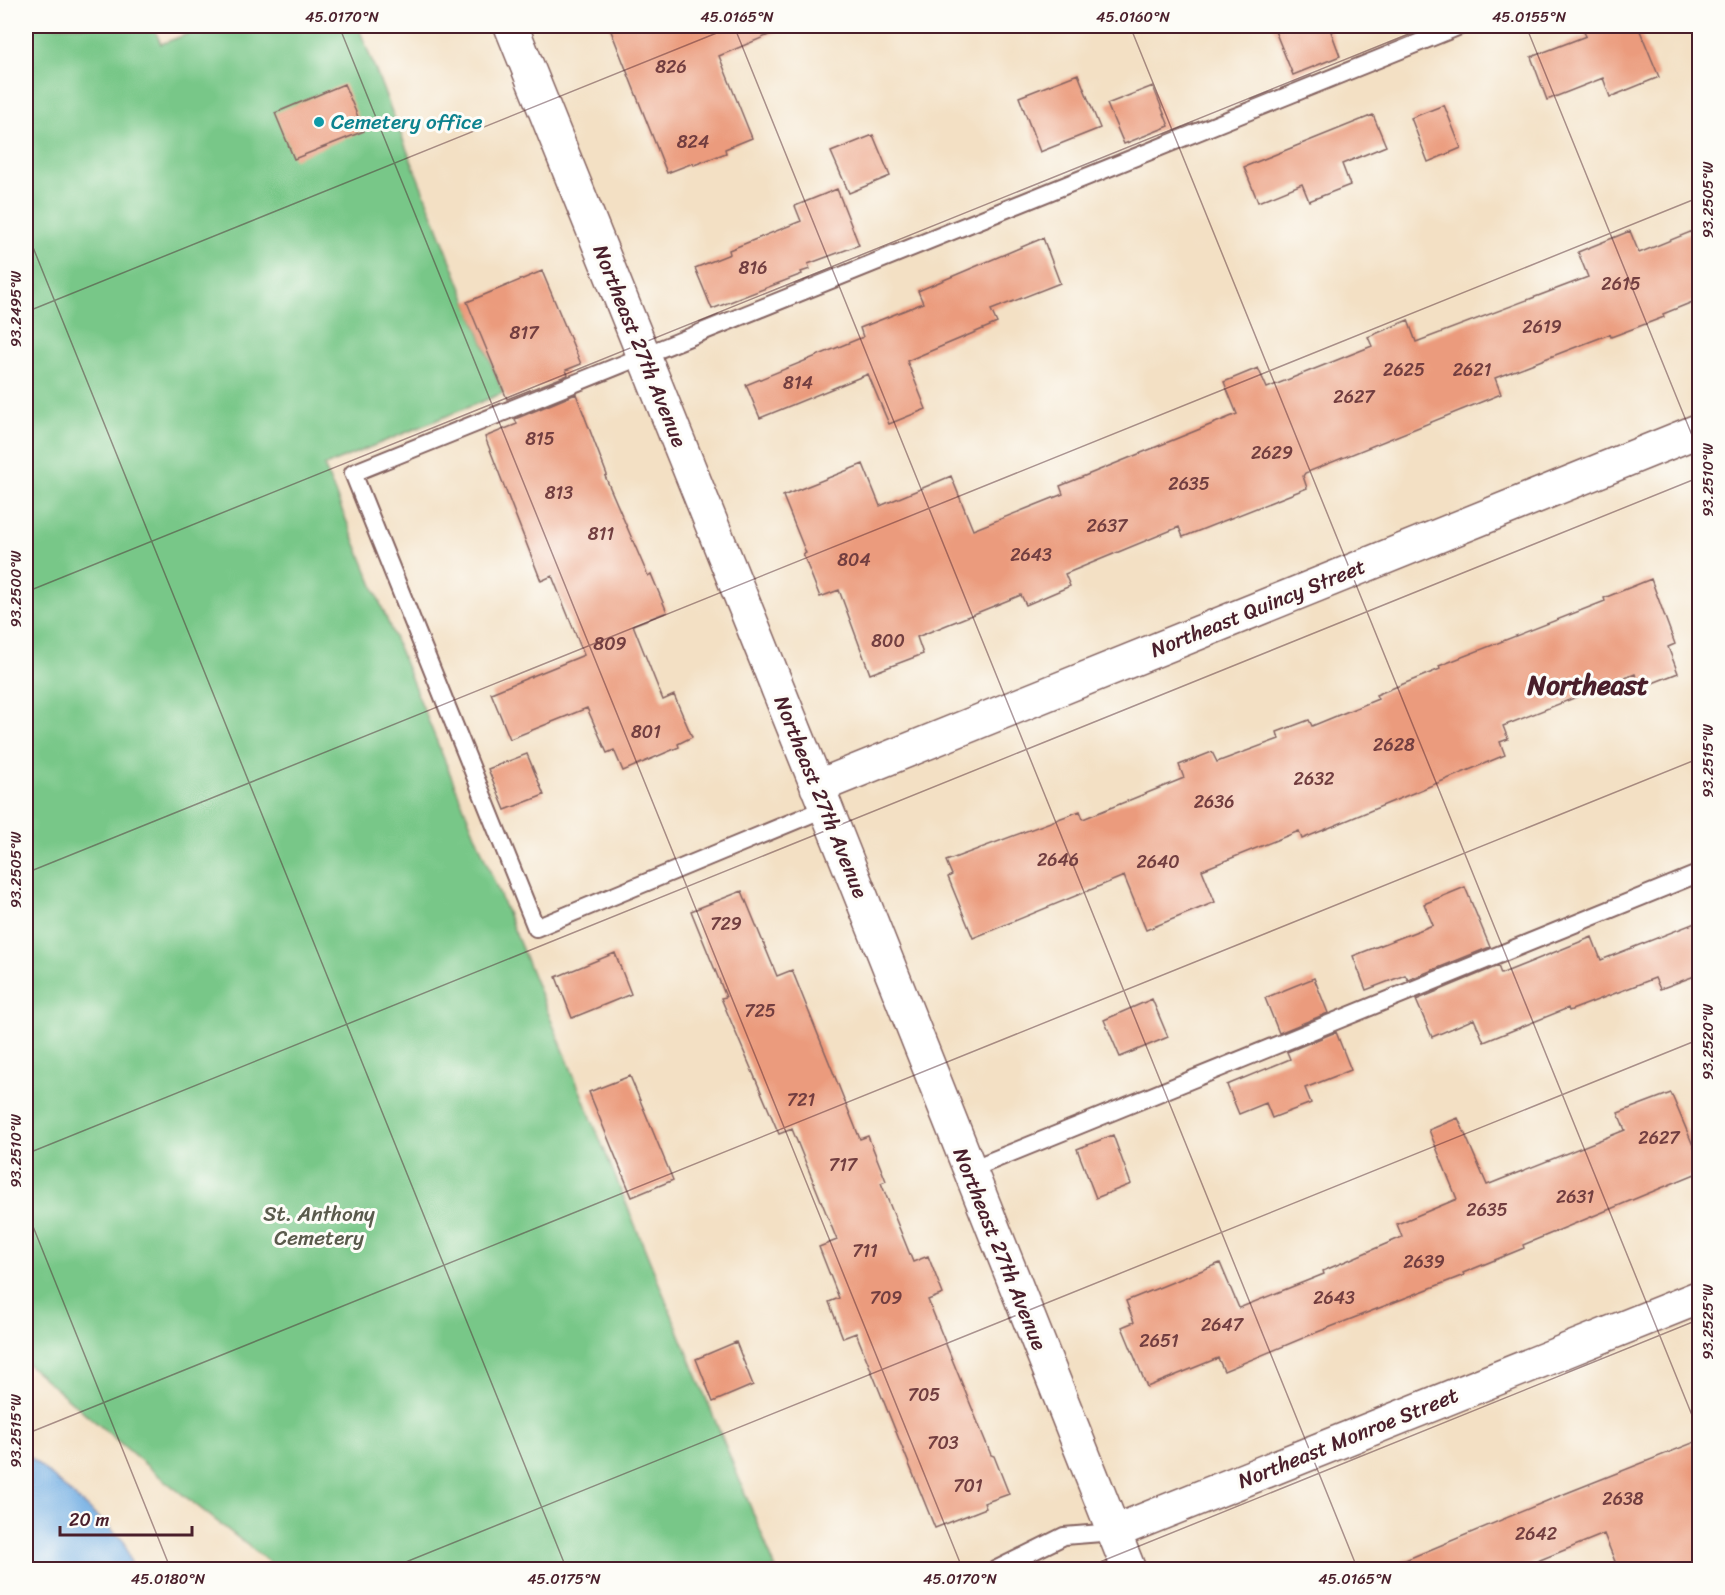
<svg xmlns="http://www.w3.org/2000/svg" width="1725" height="1595" font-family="Sriracha,sans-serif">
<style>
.green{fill:#78c788;stroke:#61735a;stroke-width:1.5}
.water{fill:#71ade3;stroke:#5e6687;stroke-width:1.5}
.building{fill:#eb9b7d}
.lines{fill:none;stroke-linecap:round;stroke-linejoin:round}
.service-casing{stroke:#856361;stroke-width:20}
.minor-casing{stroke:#856361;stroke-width:36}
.service{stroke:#fff;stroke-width:16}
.minor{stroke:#fff;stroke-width:33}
.ticks{fill:none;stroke:#4a1f2b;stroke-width:1.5;stroke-opacity:0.45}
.culture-dot{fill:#0f9aa8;stroke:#fdfcf7;stroke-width:2}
.labels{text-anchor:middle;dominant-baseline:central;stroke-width:6;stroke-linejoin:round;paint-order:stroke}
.number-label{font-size:18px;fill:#723e40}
.culture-label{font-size:21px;fill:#0d838f;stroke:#fdfcf7;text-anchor:start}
.street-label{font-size:21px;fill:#4a1f2b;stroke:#fdfcf7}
.park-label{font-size:21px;fill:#5a5a4c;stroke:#fdfcf7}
.district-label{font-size:27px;font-weight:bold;fill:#4a1f2b;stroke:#fdfcf7}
.neatline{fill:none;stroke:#4a1f2b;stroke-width:2}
.ticks-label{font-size:15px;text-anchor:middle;fill:#4a1f2b}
</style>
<rect width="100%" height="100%" fill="#fdfcf7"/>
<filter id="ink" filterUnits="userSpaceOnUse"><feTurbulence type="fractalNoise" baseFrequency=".0167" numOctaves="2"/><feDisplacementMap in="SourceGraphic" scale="12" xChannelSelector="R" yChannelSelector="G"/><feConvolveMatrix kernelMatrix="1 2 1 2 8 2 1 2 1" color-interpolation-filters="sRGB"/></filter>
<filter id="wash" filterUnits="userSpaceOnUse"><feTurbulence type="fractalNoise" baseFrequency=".008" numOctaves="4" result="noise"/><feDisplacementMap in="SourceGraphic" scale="24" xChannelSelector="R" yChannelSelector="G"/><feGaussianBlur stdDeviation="1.35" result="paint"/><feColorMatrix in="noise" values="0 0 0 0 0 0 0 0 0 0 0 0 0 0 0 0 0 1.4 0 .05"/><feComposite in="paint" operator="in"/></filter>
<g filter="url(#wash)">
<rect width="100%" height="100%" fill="#f3e0c4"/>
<path class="green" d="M26,26H153L161,44L209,26H358L503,393L324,466L776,1569H278L159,1476L26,1363Z"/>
<path class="water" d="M26,1453L124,1541L131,1563L127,1569H26Z"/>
<g id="blocks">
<path class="building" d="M609,26H790L719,56L752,138L725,149L726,153L694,165L693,163L667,173Z
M1273,26H1329L1340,56L1293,75Z
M1581,26H1638L1659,77L1610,97L1603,78L1547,100L1531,57L1586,36Z
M1078,74L1100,128L1040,152L1019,97Z
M344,84L364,131L294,159L275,113Z
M1153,86L1169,126L1124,144L1107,104Z
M1444,105L1461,148L1428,162L1411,118Z
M1373,115L1386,146L1342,164L1350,185L1309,201L1302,184L1258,202L1244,167Z
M873,135L890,176L849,193L831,152Z
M837,189L859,245L808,264L810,269L801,272L802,274L712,309L695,268L730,254L729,250L801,221L795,206Z
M1700,228V299L1663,314L1664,317L1611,337L1610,334L1495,378L1501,394L1305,473L1303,476L1307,488L1183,537L1179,527L1065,574L1070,586L1026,605L1021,595L917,637L923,654L870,674L839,590L820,597L803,554L806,553L783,496L863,464L880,506L951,476L973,530L1063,494L1060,486L1237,414L1224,382L1258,368L1267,388L1372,346L1368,337L1408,320L1416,342L1588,277L1578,252L1630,231L1639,253Z
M1043,238L1060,283L991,310L997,323L907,361L926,409L889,424L868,374L760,418L746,385L863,337L860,328L923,303L918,291Z
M542,271L581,364L566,370L568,375L507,399L467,302Z
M576,394L607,475L605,476L648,576L651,574L667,612L633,625L663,700L674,695L692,737L678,744L679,747L623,771L614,750L607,753L587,708L510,739L491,693L584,655L552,576L541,581L485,437L517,424L515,419Z
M1651,579L1675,644L1668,647L1678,673L1640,688L1635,674L1503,726L1508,739L1500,742L1505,755L1302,839L1299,831L1202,870L1215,902L1146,930L1124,876L973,938L948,877L952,875L946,861L1080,811L1083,819L1184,778L1179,765L1212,752L1217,762L1279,739L1277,732L1309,720L1312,726L1378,699L1376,695L1440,669L1439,666L1605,601L1604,598Z
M527,754L544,795L505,810L488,769Z
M1465,887L1490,947L1408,980L1405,975L1366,990L1353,956L1433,925L1424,904Z
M742,891L777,976L792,970L860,1139L868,1136L886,1181L881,1183L913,1262L928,1256L943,1294L928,1300L991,1455L994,1456L1009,1494L984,1503L986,1508L935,1528L856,1333L843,1338L829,1302L839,1298L819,1247L837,1240L792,1129L779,1134L721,998L726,997L691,911Z
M1700,921V974L1660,989L1655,978L1569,1011L1568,1008L1484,1042L1474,1019L1432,1037L1416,1000L1498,966L1501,974L1503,973L1592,937L1601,960Z
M615,953L631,994L572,1018L556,977Z
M1314,978L1328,1013L1279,1033L1265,998Z
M1152,999L1168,1037L1120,1057L1104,1020Z
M1336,1032L1351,1070L1305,1088L1311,1103L1272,1118L1266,1103L1239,1114L1227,1085L1290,1059L1287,1052Z
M630,1076L673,1180L632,1197L589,1092Z
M1671,1093L1700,1162V1172L1523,1245L1524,1248L1463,1273L1464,1275L1315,1333L1224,1371L1218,1358L1147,1387L1122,1327L1134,1322L1126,1301L1220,1263L1239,1308L1324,1274L1323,1271L1402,1237L1397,1224L1457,1199L1429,1130L1458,1118L1487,1185L1625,1130L1618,1113Z
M1113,1135L1131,1184L1096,1198L1077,1149Z
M736,1342L753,1385L713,1402L696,1359Z
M1700,1440V1569H1618L1604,1534L1518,1569H1384L1554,1498Z"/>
</g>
</g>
<g filter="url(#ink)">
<use href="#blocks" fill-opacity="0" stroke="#856361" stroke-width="1.5"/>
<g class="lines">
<g class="service-casing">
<path id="service" d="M826,808L536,928L353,473L1460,26
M969,1170L1700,873
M995,1570L1064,1536L1114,1532"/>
</g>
<g class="minor-casing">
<path id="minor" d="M511,26L826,808L1129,1570
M817,787L1700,430
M1114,1532L1700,1297"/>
</g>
<use href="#service" class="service"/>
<use href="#minor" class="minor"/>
</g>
</g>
<path class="ticks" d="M339,26L963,1570M734,26L1358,1570M1130,26L1700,1435M1526,26L1700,455M26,31L39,26M26,230L567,1570M26,312L734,26M26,592L1428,26M26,873L1700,197M26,1154L1700,477M26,1209L171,1570M26,1434L1700,758M386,1570L1700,1039M1080,1570L1700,1319"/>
<circle class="culture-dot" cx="319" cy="122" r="6"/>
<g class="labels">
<g class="number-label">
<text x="671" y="67">826</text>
<text x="693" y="142">824</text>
<text x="753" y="268">816</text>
<text x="1621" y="284">2615</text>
<text x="1542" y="327">2619</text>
<text x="524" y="333">817</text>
<text x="1404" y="370">2625</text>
<text x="1472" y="370">2621</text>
<text x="798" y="383">814</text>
<text x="1354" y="397">2627</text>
<text x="540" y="439">815</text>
<text x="1272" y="453">2629</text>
<text x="1189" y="484">2635</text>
<text x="559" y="493">813</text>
<text x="1107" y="526">2637</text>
<text x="601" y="534">811</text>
<text x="1031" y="555">2643</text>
<text x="854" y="560">804</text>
<text x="888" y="641">800</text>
<text x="610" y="644">809</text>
<text x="646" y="732">801</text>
<text x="1394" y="745">2628</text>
<text x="1314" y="779">2632</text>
<text x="1214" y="802">2636</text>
<text x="1058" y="860">2646</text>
<text x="1158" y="862">2640</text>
<text x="726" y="924">729</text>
<text x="760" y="1011">725</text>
<text x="801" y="1100">721</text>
<text x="1659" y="1138">2627</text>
<text x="843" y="1165">717</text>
<text x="1575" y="1197">2631</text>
<text x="1487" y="1210">2635</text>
<text x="865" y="1251">711</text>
<text x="1424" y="1262">2639</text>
<text x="886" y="1298">709</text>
<text x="1334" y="1298">2643</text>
<text x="1222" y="1325">2647</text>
<text x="1159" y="1341">2651</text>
<text x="924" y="1395">705</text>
<text x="943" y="1443">703</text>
<text x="968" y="1486">701</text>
<text x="1623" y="1499">2638</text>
<text x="1536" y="1534">2642</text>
</g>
<g class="culture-label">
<text x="331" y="122">Cemetery office</text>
</g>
<g class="street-label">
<text transform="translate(640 346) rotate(68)">Northeast 27th Avenue</text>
<text transform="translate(1258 608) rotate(-22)">Northeast Quincy Street</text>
<text transform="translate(821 797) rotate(68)">Northeast 27th Avenue</text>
<text transform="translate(1000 1249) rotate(68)">Northeast 27th Avenue</text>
<text transform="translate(1348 1438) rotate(-22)">Northeast Monroe Street</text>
</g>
<g class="park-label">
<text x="319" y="1214">St. Anthony<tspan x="319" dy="24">Cemetery</tspan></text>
</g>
<g class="district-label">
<text x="1588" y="685">Northeast</text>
</g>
</g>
<rect width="1725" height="1595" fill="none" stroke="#fdfcf7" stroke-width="66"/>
<path d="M60 1526v9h132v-9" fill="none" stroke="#4a1f2b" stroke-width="3"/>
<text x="69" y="1526" font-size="18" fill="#4a1f2b" stroke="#fdfcf7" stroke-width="4.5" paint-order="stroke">20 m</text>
<rect x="33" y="33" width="1659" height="1529" class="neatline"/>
<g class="ticks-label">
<text x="342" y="22">45.0170°N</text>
<text x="737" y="22">45.0165°N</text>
<text x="1133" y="22">45.0160°N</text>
<text x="1529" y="22">45.0155°N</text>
<text transform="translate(1708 200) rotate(-90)" y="5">93.2505°W</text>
<text transform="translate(16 309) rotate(-90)" y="5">93.2495°W</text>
<text transform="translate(1708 480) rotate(-90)" y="5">93.2510°W</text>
<text transform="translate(16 589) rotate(-90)" y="5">93.2500°W</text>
<text transform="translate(1708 761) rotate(-90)" y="5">93.2515°W</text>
<text transform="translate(16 870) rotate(-90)" y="5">93.2505°W</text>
<text transform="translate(1708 1042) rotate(-90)" y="5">93.2520°W</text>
<text transform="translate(16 1151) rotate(-90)" y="5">93.2510°W</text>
<text transform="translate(1708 1322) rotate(-90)" y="5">93.2525°W</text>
<text transform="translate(16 1431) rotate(-90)" y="5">93.2515°W</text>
<text x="168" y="1584">45.0180°N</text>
<text x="564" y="1584">45.0175°N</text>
<text x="960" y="1584">45.0170°N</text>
<text x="1355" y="1584">45.0165°N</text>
</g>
</svg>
